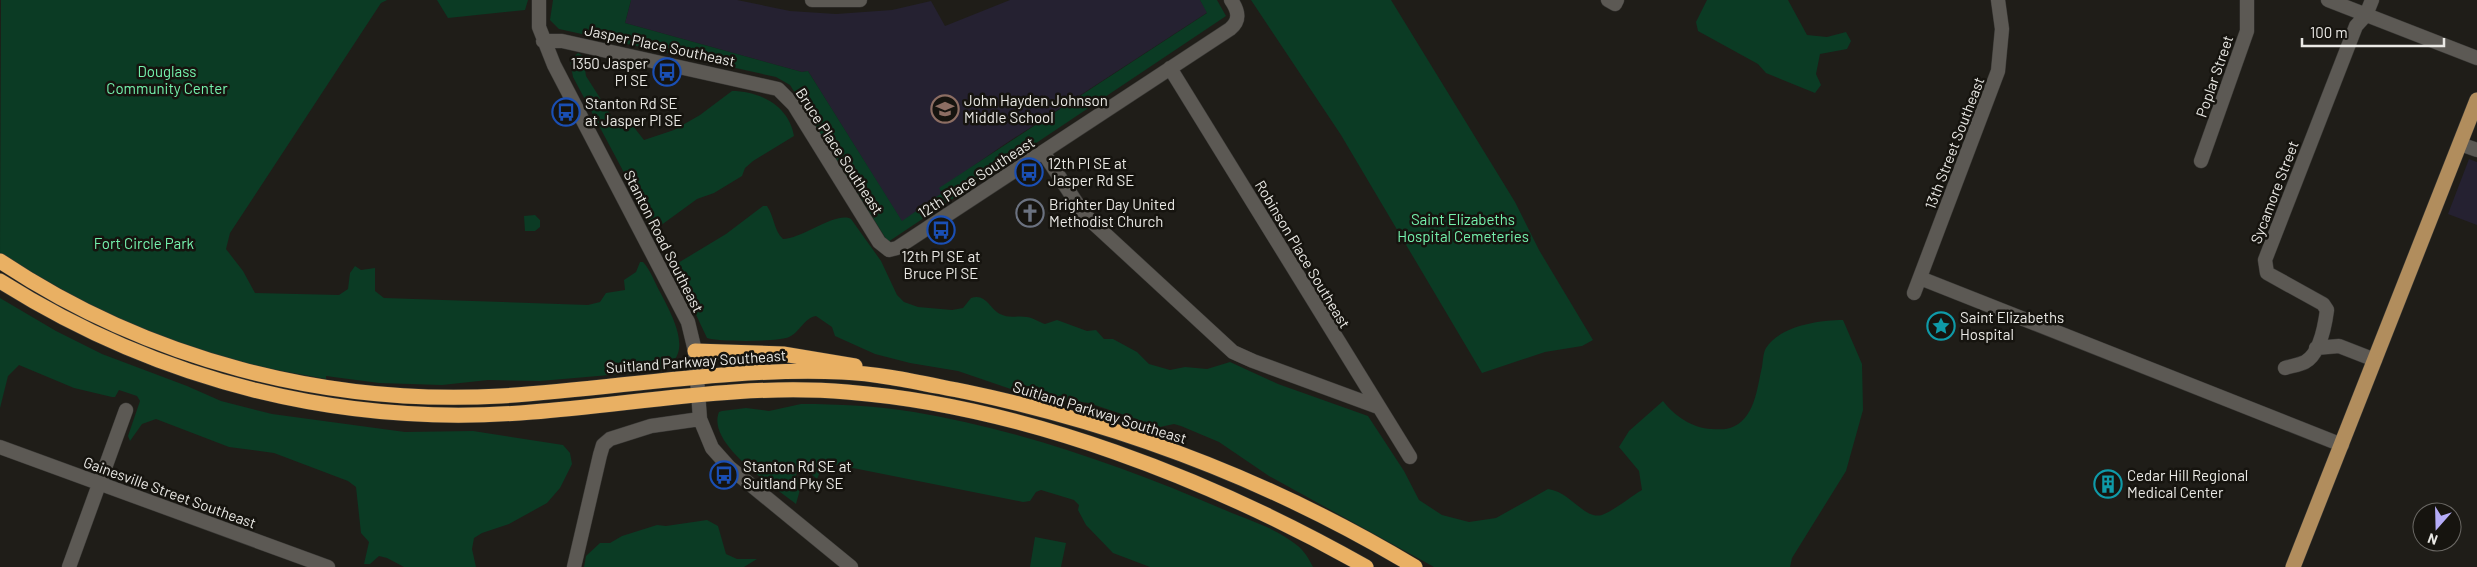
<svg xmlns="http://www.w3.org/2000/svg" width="2477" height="567" font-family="Barlow,sans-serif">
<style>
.education{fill:#252131}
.green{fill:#0b3b24}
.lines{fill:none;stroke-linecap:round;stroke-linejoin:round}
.minor-casing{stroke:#3a3936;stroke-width:15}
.major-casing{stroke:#3a3936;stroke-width:16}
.highway-casing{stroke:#3a3936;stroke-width:16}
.minor{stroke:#5c5954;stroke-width:14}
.major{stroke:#b18d5d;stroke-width:15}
.highway{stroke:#e9b063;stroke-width:15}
.labels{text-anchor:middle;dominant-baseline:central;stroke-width:5;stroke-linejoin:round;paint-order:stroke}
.street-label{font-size:15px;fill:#eae9e5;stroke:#16140f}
.poi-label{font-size:15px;fill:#eae9e5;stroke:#16140f;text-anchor:start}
.park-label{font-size:15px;fill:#75f3ae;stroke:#16140f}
</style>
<rect width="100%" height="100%" fill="#1f1d18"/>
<path class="education" d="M631,0H737L790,11L836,14L892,10L931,1L945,26L1010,0H1200L1208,12L1002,146L940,189L943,193L902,222L808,71L802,72L625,23Z
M2469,159L2477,162V225L2448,214Z"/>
<path class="green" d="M1,0H387L381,3L230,233L226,249L243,271L255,293L339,295L348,289L350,273L355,266L361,270L375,268V291L384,298L588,305L600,302L606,293L625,290L624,280L636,272L640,262H643C650,269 655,283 660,292C673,317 698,360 656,371L540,381L488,380L442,385L379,383L326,376V379L260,367L214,355L144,331L77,298L0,254Z
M437,0H528L525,10L448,18Z
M553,0H631L625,23L802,72L808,71L902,221L942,193L939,188L1207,13L1200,0H1217L1226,16L888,242L790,85L776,77L559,29L550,20Z
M1251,0H1391L1515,202L1539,250L1593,340L1582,346L1545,352L1482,373L1341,135Z
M1707,0H1788L1807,35L1827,37L1846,32L1851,41L1847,49L1820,54L1816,74L1821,85L1815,93L1766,73L1758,64L1698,31L1696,22Z
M578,53L583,56L586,76L619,128L623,129L633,126L644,140L674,130L700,115L732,91C760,91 789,106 794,136L753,161L745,168L742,176L714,193L697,199L660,226L653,227L573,77L570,60Z
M763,206H767C774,216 774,231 783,239C802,239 836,211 851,219L881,261L897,295L904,302L918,307L952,310L963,308L971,298C986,293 989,308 1000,314C1010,319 1017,315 1027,317C1034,318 1039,322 1045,324L1057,320L1087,331L1096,330L1104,339H1113L1137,352L1149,364L1170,370L1185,367L1207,369L1230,362L1278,384L1368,416L1404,471L1419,500L1442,515L1469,522L1496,518L1548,489C1571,492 1584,520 1602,515C1615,510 1630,497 1642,490L1639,471L1619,447L1629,431L1663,401C1673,415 1694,429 1711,429C1717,429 1725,430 1730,428C1755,420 1757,388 1762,367C1763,361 1763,353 1766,348C1780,326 1819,320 1843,320L1862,364L1863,410L1846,471L1792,558L1790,567H1434L1269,476L1219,442L1181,426L1174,424L1160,427L1089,403L1025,394L958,371L910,363L875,354L835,336L832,327L816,316C804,318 800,332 789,337C778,342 719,342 707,338L673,266L726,234Z
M535,215L540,220V227L535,231H525L524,216Z
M0,298L56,331L102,354L187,386L221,401L272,414L405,432L473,431L563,445L570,453L572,464L560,488L547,503L509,524L482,533L474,538L472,549L476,567H404L387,558L379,556L370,564H364L369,542L361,533L356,487L348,481L274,453L229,447L156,419L142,424L130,441L128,436L140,401L137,396L119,390L115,397H112L74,388L19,365L8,376L0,408Z
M801,404C839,404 877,406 914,412C1017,429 1125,467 1220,508C1245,519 1277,528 1298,546C1305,552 1309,559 1313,567H1150L1113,553L1086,525L1078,510L1079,505L1074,500L1041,490L1036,492L1030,501L1023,502L833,464L823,465L817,479L806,469L797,470L796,475L801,486L796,504C774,486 706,444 719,412L722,411L746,408L769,411Z
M707,520L718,526L726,554L737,559H757L744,567H584L586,556L600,543H610L622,536L657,525L666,526Z
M1035,537L1066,543L1061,567H1030Z"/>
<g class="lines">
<g class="minor-casing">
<path id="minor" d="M539,0V27L554,65L688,322L695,351L700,419L712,448L729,467L851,567
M812,0H860
M1608,0L1615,4L1617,0
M2328,0L2477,58
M543,41H562L778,89L794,105L879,242L889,250L897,248L1230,29C1241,20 1238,10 1231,0
M1170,68L1410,457
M2460,144L2477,150
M1043,152L1078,205L1090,220L1233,352L1253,361L1378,407
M2201,161L2247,31V0
M1920,278L2342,445
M1914,293L1998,71L2002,29L1998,0
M2316,348L2339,346L2375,360
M2285,368C2291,366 2299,365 2305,362C2320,354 2325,325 2327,310L2323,304L2267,273L2265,260L2356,26L2366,15L2372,0
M0,447L328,567
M69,567L126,410
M574,567L600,455L603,445L610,439L651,426L700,419"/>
</g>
<g class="major-casing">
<path id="major" d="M2293,567L2477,100"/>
</g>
<g class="highway-casing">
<path id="highway" d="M0,261C147,359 325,406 501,396C615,389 727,367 842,372C884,374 925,384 967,392C1124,425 1277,484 1415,567
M0,281C160,382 344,428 532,412C636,404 742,383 847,392C1024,406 1212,480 1366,567
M695,351L783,354L855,366"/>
</g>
<use href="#minor" class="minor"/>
<use href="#major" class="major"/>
<use href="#highway" class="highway"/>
</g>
<defs>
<g id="bus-ring" transform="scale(1.4375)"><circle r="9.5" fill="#16140f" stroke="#1a4fb4" stroke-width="1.5"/><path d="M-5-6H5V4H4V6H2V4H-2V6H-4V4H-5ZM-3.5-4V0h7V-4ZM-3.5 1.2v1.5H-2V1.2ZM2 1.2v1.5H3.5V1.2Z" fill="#1a4fb4"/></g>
<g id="school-ring" transform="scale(1.4375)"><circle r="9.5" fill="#16140f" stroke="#8d6e63" stroke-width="1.5"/><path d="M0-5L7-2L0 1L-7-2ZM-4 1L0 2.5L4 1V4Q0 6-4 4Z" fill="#8d6e63"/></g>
<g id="church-ring" transform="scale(1.4375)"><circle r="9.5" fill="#16140f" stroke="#6b7280" stroke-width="1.5"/><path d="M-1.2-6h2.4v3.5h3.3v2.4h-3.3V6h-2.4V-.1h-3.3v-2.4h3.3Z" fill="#6b7280"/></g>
<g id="sight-ring" transform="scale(1.4375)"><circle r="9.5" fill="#16140f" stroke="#0f9aa8" stroke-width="1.5"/><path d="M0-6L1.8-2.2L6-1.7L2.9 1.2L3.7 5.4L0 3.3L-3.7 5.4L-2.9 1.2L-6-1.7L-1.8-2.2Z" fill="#0f9aa8"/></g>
<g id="building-ring" transform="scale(1.4375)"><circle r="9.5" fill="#16140f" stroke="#0f9aa8" stroke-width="1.5"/><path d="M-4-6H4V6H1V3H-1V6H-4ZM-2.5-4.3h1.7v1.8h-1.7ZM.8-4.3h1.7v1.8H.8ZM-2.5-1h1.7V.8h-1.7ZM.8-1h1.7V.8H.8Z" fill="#0f9aa8"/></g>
</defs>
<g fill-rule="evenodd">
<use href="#bus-ring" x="667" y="72"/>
<use href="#school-ring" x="945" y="109"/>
<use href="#bus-ring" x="566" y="112"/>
<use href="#bus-ring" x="1029" y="172"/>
<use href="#church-ring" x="1030" y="213"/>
<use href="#bus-ring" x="941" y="230"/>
<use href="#sight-ring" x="1941" y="326"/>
<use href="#bus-ring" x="724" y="475"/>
<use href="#building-ring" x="2108" y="484"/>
</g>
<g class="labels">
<g class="street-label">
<text transform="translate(660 45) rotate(12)">Jasper Place Southeast</text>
<text transform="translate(2214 76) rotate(-71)">Poplar Street</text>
<text transform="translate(1954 143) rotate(-69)">13th Street Southeast</text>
<text transform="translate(840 151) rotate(57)">Bruce Place Southeast</text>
<text transform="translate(976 177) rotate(-33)">12th Place Southeast</text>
<text transform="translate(2274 192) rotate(-69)">Sycamore Street</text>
<text transform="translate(664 241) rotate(63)">Stanton Road Southeast</text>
<text transform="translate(1303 254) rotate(59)">Robinson Place Southeast</text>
<text transform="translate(696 361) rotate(-4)">Suitland Parkway Southeast</text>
<text transform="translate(1100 412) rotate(17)">Suitland Parkway Southeast</text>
<text transform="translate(170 492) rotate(20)">Gainesville Street Southeast</text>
</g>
<g class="poi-label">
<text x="648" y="63" text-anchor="end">1350 Jasper<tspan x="648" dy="17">Pl SE</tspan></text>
<text x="964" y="100">John Hayden Johnson<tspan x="964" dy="17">Middle School</tspan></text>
<text x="585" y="103">Stanton Rd SE<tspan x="585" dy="17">at Jasper Pl SE</tspan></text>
<text x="1048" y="163">12th Pl SE at<tspan x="1048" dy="17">Jasper Rd SE</tspan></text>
<text x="1049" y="204">Brighter Day United<tspan x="1049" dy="17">Methodist Church</tspan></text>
<text x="941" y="256" text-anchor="middle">12th Pl SE at<tspan x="941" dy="17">Bruce Pl SE</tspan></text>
<text x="1960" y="317">Saint Elizabeths<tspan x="1960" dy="17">Hospital</tspan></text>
<text x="743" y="466">Stanton Rd SE at<tspan x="743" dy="17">Suitland Pky SE</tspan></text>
<text x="2127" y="475">Cedar Hill Regional<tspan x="2127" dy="17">Medical Center</tspan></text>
</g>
<g class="park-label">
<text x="167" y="71">Douglass<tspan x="167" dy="17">Community Center</tspan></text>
<text x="1463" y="219">Saint Elizabeths<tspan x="1463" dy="17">Hospital Cemeteries</tspan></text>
<text x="144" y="243">Fort Circle Park</text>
</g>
</g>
<g transform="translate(2437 527) rotate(200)"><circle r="24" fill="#16140f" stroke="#6b6965"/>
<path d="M0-4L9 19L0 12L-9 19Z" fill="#b5acf8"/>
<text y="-8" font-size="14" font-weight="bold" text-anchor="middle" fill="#eae9e5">N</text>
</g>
<path d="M2302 38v8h142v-8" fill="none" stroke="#eae9e5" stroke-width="2.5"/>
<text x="2310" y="38" font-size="15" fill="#eae9e5" stroke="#16140f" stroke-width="4" paint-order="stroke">100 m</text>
</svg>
